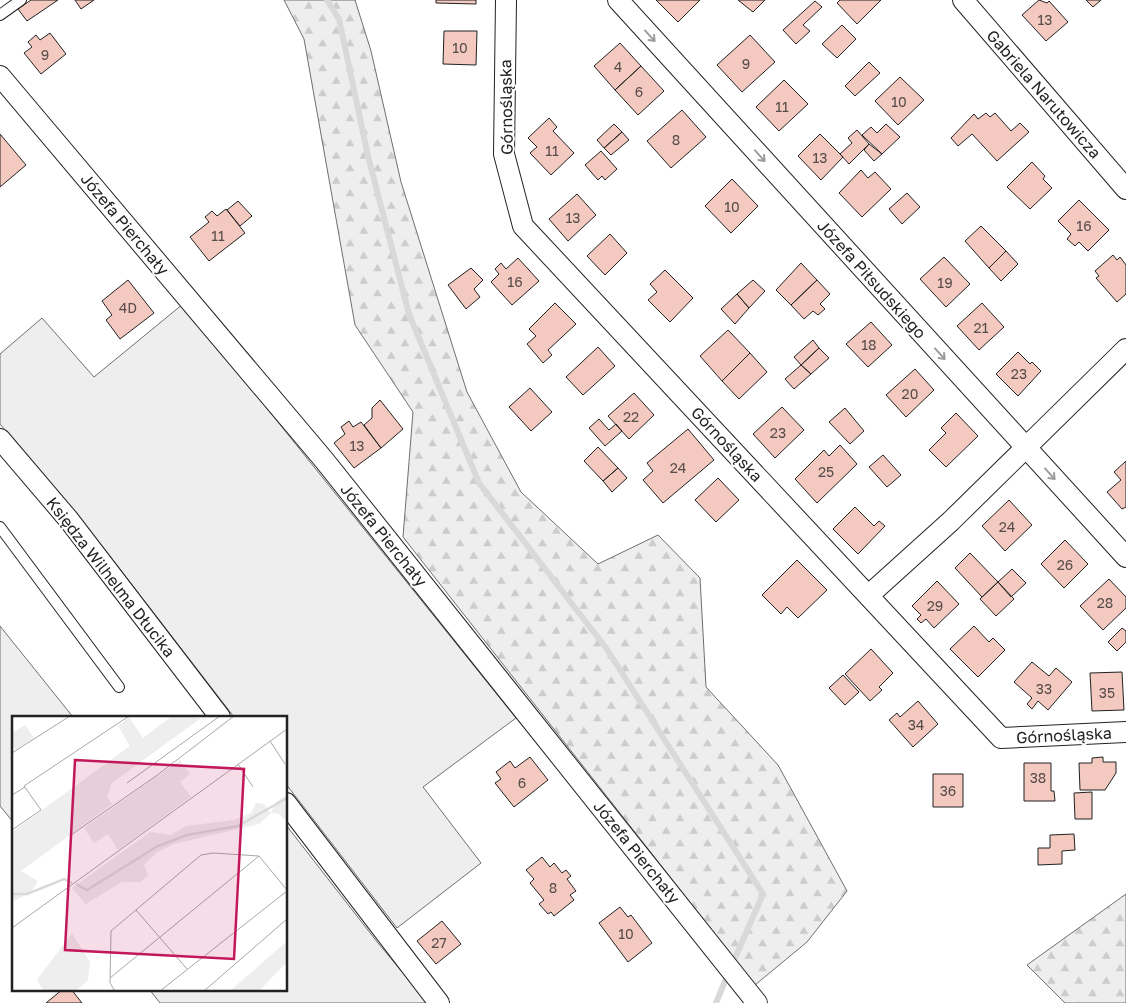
<svg xmlns="http://www.w3.org/2000/svg" width="1126" height="1003" font-family="'Golos Text',sans-serif">
<style>
.grass{fill:#eee;stroke:#6f6f6f}
.forest{fill:url(#forest-firs);stroke:#6f6f6f}
.lines{fill:none;stroke-linecap:round;stroke-linejoin:round}
.stream{stroke:#d9d9d9;stroke-width:6}
.building{fill:#f3c9c0;stroke:#222}
.service-casing{stroke:#222;stroke-width:12}
.minor-casing{stroke:#222;stroke-width:22}
.service{stroke:#fff;stroke-width:10}
.minor{stroke:#fff;stroke-width:20}
.oneway{stroke:#9c9c9c}
.labels{text-anchor:middle;dominant-baseline:central;stroke-width:4;stroke-linejoin:round;paint-order:stroke}
.number-label{font-size:14px;fill:#564c4a}
.street-label{font-size:16px;fill:#222;stroke:#fff}
.inset-river{fill:none;stroke:#d9d9d9;stroke-width:2.5}
.inset-road{fill:none;stroke:#a7a7a7;stroke-width:1}
.view{fill:#c2185b;fill-opacity:0.15;stroke:#c2185b;stroke-width:2.5}
.inset-edge{fill:none;stroke:#222;stroke-width:2.5}
</style>
<defs>
<pattern id="forest-firs" width="22" height="20" patternUnits="userSpaceOnUse" patternTransform="scale(1.25)"><rect width="22" height="20" fill="#eee"/><path d="M5 1l3.5 6h-7zM16 11l3.5 6h-7z" fill="#ccc"/></pattern>
</defs>
<rect width="100%" height="100%" fill="#fff"/>
<path class="grass" d="M183,304L516,718L423,787L481,863L397,928L286,784V717H234L109,555L0,424V354L42,318L94,377Z
M0,626L73,717H14V823L0,806Z
M286,825L378,943L428,1003H160L149,989H286Z"/>
<path class="forest" d="M284,0H355L371,51L401,182L467,392L521,492L598,564L658,535L700,578L706,687L778,765L847,891L807,942L755,985L403,537L413,412L355,325L304,39Z
M1126,894V1003H1065L1027,965Z"/>
<g class="lines">
<path class="stream" d="M327,0L339,19L368,156L409,314L479,483L606,648L763,894L732,965
M716,1003L728,974"/>
</g>
<path class="building" d="M31,0H58L27,21L18,9Z
M75,0H94L81,9Z
M436,0H476V4L436,3Z
M656,0H700L678,22Z
M738,0H765L753,12Z
M840,0H881L857,24L837,3Z
M1039,0L1047,3L1049,1L1068,22L1046,41L1022,15Z
M1086,0H1101L1093,7Z
M815,1L822,7L803,25L810,31L796,44L783,30Z
M842,25L856,39L837,58L822,44Z
M444,31H477L476,65L443,64Z
M50,33L66,54L41,74L24,53L32,47L28,42L36,35L40,40Z
M750,35L775,62L742,92L717,65Z
M620,43L641,66L615,90L594,66Z
M869,62L880,73L855,96L845,86Z
M641,66L664,91L638,115L615,90Z
M900,77L924,100L898,125L875,101Z
M784,80L808,104L779,131L756,107Z
M682,110L706,137L671,168L647,141Z
M986,113L990,117L995,113L1011,131L1020,123L1029,132L997,161L972,134L958,146L951,138L974,114L978,119Z
M549,118L557,127L553,131L574,153L551,175L530,153L537,147L528,138Z
M614,124L622,132L604,148L597,140Z
M886,124L900,137L882,154L862,135L871,127L877,133Z
M857,130L869,144L849,164L840,154L852,143L848,138Z
M622,132L629,140L611,155L604,148Z
M0,134L26,165L0,187Z
M820,134L843,157L821,180L798,156Z
M869,144L882,154L874,161L864,150Z
M601,151L617,169L605,180L602,176L598,180L585,165Z
M1032,162L1045,176L1043,179L1052,188L1030,209L1007,187Z
M861,170L868,178L875,172L891,189L862,217L839,193Z
M732,179L758,206L731,233L705,206Z
M907,193L920,207L902,224L889,209Z
M577,194L596,215L568,241L549,219Z
M1079,200L1109,230L1088,251L1079,242L1075,246L1067,239L1071,234L1058,221Z
M238,201L252,216L240,226L227,210Z
M226,209L245,233L209,261L190,237L209,222L205,217L212,211L217,216Z
M981,226L1006,251L989,268L965,241Z
M610,234L627,253L605,275L587,256Z
M1006,251L1018,264L1001,281L989,268Z
M1113,255L1117,260L1120,257L1126,265V294L1117,302L1096,278L1099,276L1095,271Z
M944,257L970,284L946,307L920,279Z
M518,258L539,281L512,305L491,282L499,274L495,269L501,263L506,269Z
M801,263L817,280L791,305L776,290Z
M471,268L483,280L474,289L480,297L466,309L448,285Z
M665,270L693,298L670,322L648,300L657,292L650,284Z
M128,280L154,313L120,339L106,320L112,315L102,301Z
M753,280L765,291L749,308L737,294Z
M817,280L830,294L820,304L825,309L818,315L813,311L804,319L791,305Z
M737,294L749,308L735,324L721,309Z
M555,303L576,324L548,350L552,355L543,363L527,344L536,336L529,329Z
M982,303L1004,327L979,350L957,326Z
M871,322L892,345L868,367L846,344Z
M728,330L750,353L722,381L700,356Z
M813,340L819,348L801,365L794,357Z
M598,347L615,366L583,395L566,377Z
M819,348L829,358L811,374L801,365Z
M1018,352L1030,364L1032,362L1041,371L1018,396L996,374Z
M750,353L767,372L739,399L722,381Z
M801,365L811,374L794,389L785,379Z
M915,369L934,390L906,417L886,395Z
M530,388L552,412L531,431L509,407Z
M634,393L654,415L629,439L608,416Z
M380,400L403,429L381,448L364,425L372,418V408Z
M782,407L804,430L775,458L753,434Z
M845,408L864,431L850,444L829,422Z
M956,413L978,436L946,467L929,450L946,433L941,428Z
M599,419L609,430L616,424L622,431L605,446L589,428Z
M349,421L353,427L361,422L381,448L354,468L334,443L345,434L341,427Z
M688,429L714,460L663,503L643,480L653,471L647,463Z
M840,445L857,464L817,503L795,479L824,450L829,456Z
M598,447L618,468L603,481L584,461Z
M883,455L901,475L887,487L869,467Z
M1126,461V507L1122,509L1107,492L1121,480L1114,472Z
M618,468L627,478L612,492L603,481Z
M718,478L739,500L716,522L695,500Z
M1009,500L1032,525L1005,551L982,526Z
M855,507L874,526L879,521L885,526L858,554L833,529Z
M1065,540L1088,564L1064,588L1041,564Z
M970,553L998,582L982,597L955,568Z
M797,560L827,590L798,618L787,607L781,614L762,595Z
M1012,569L1026,583L1011,597L998,582Z
M1109,579L1126,597V608L1103,630L1080,606Z
M937,581L959,604L934,628L926,619L921,623L917,619L921,615L912,606Z
M998,582L1014,599L996,616L980,599Z
M974,626L989,642L993,638L1005,650L978,677L950,649Z
M1122,628L1126,631V642L1117,651L1108,642Z
M871,649L893,673L879,687L882,690L870,701L845,674Z
M1032,662L1049,676L1056,668L1072,682L1048,710L1038,701L1032,709L1027,704L1032,698L1014,682Z
M1122,672L1124,710L1092,711L1090,673Z
M843,675L859,692L845,705L829,688Z
M918,701L938,724L913,747L889,720L897,713L900,717Z
M530,757L548,780L514,807L495,783L501,779L496,772L510,761L515,768Z
M1103,757V762H1116V773L1105,790H1080L1079,763H1092V758Z
M1024,763H1051V791H1054L1055,801H1024Z
M933,774H963V807H933Z
M1092,792V819H1075L1074,793Z
M1074,834L1075,850L1062,851V864L1038,865V848H1050V835Z
M542,857L550,867L554,863L562,873L566,870L571,876L567,879L576,891L570,895L574,900L554,916L551,912L548,914L539,904L544,900L530,883L534,879L526,870Z
M620,907L628,917L631,915L652,943L628,962L599,923Z
M442,921L461,944L436,964L417,941Z
M63,989H71L82,1003H46Z"/>
<g class="lines">
<g class="service-casing">
<path id="service" d="M0,15L21,0
M0,527L119,687"/>
</g>
<g class="minor-casing">
<path id="minor" d="M506,0L504,154L523,226L1001,738L1126,732
M618,0L1126,557
M963,0L1126,189
M0,76L324,460L757,1003
M0,439L69,520L220,717
M869,595L951,521L1126,349
M286,803L439,1003"/>
</g>
<use href="#service" class="service"/>
<use href="#minor" class="minor"/>
</g>
<defs><path id="oneway-shaft" d="M-6 0H5M1.5-3L5.5 0L1.5 3" fill="none" stroke-width="1.6" stroke-linecap="round" stroke-linejoin="round" transform="scale(1.25)"/></defs>
<g class="oneway">
<use href="#oneway-shaft" transform="translate(650 36) rotate(48)"/>
<use href="#oneway-shaft" transform="translate(760 156) rotate(48)"/>
<use href="#oneway-shaft" transform="translate(940 354) rotate(48)"/>
<use href="#oneway-shaft" transform="translate(1050 474) rotate(48)"/>
</g>
<g class="labels">
<g class="number-label">
<text x="1045" y="19">13</text>
<text x="460" y="47">10</text>
<text x="45" y="54">9</text>
<text x="746" y="63">9</text>
<text x="618" y="66">4</text>
<text x="639" y="91">6</text>
<text x="899" y="101">10</text>
<text x="782" y="106">11</text>
<text x="676" y="139">8</text>
<text x="552" y="150">11</text>
<text x="820" y="157">13</text>
<text x="732" y="206">10</text>
<text x="573" y="217">13</text>
<text x="1084" y="225">16</text>
<text x="218" y="235">11</text>
<text x="515" y="281">16</text>
<text x="945" y="282">19</text>
<text x="128" y="307">4D</text>
<text x="981" y="327">21</text>
<text x="869" y="344">18</text>
<text x="1019" y="373">23</text>
<text x="910" y="393">20</text>
<text x="631" y="416">22</text>
<text x="778" y="432">23</text>
<text x="357" y="445">13</text>
<text x="678" y="467">24</text>
<text x="826" y="471">25</text>
<text x="1007" y="526">24</text>
<text x="1065" y="564">26</text>
<text x="1105" y="602">28</text>
<text x="935" y="605">29</text>
<text x="1044" y="688">33</text>
<text x="1107" y="692">35</text>
<text x="916" y="724">34</text>
<text x="1038" y="777">38</text>
<text x="522" y="782">6</text>
<text x="948" y="790">36</text>
<text x="553" y="887">8</text>
<text x="626" y="933">10</text>
<text x="439" y="942">27</text>
</g>
<g class="street-label">
<text transform="translate(1044 94) rotate(49)">Gabriela Narutowicza</text>
<text transform="translate(506 107) rotate(-91)">Górnośląska</text>
<text transform="translate(125 224) rotate(50)">Józefa Pierchały</text>
<text transform="translate(872 279) rotate(48)">Józefa Piłsudskiego</text>
<text transform="translate(727 444) rotate(47)">Górnośląska</text>
<text transform="translate(384 535) rotate(51)">Józefa Pierchały</text>
<text transform="translate(111 577) rotate(52)">Księdza Wilhelma Dłucika</text>
<text transform="translate(1064 735) rotate(-3)">Górnośląska</text>
<text transform="translate(637 852) rotate(51)">Józefa Pierchały</text>
</g>
</g>
<g transform="translate(12 716)">
<rect width="275" height="275" fill="#fff"/>
<path d="M160,0L189,2L100,67L95,80L100,88L9,155L26,165L19,176L0,186V116L118,30L106,10L117,1L131,22ZM13,9L22,22L4,34L0,28V17ZM168,44L178,58L168,66L179,81L106,134L96,118L82,127L72,112ZM275,225V246L247,275H218Z" fill="#eee"/>
<path d="M275,79V106L267,98L259,97L247,108L162,128L144,137L132,149L136,159L128,166H110L74,188L60,172L138,116L159,119L174,110L222,104L239,97L244,87L252,88L259,97L264,86ZM60,217L78,246L76,264L64,275H32L25,264Z" fill="#eee"/>
<path class="inset-river" d="M64,168L75,174L146,130L175,119L226,110L275,82M0,178H15L52,163L60,167"/>
<path class="inset-road" d="M258,25L273,48M0,37L58,0M226,48L241,71M115,67L208,0M0,79L13,71M0,114L29,94L12,70L117,0M59,119L144,60L222,0M124,194L175,253M0,212L275,13M98,262L247,140M103,275L98,267L99,215L189,139L201,137L247,140L275,174M148,275L275,175M192,275L275,203"/>
<path class="view" d="M63,44L232,53L222,243L53,234Z"/>
<rect width="275" height="275" class="inset-edge"/>
</g>
</svg>
